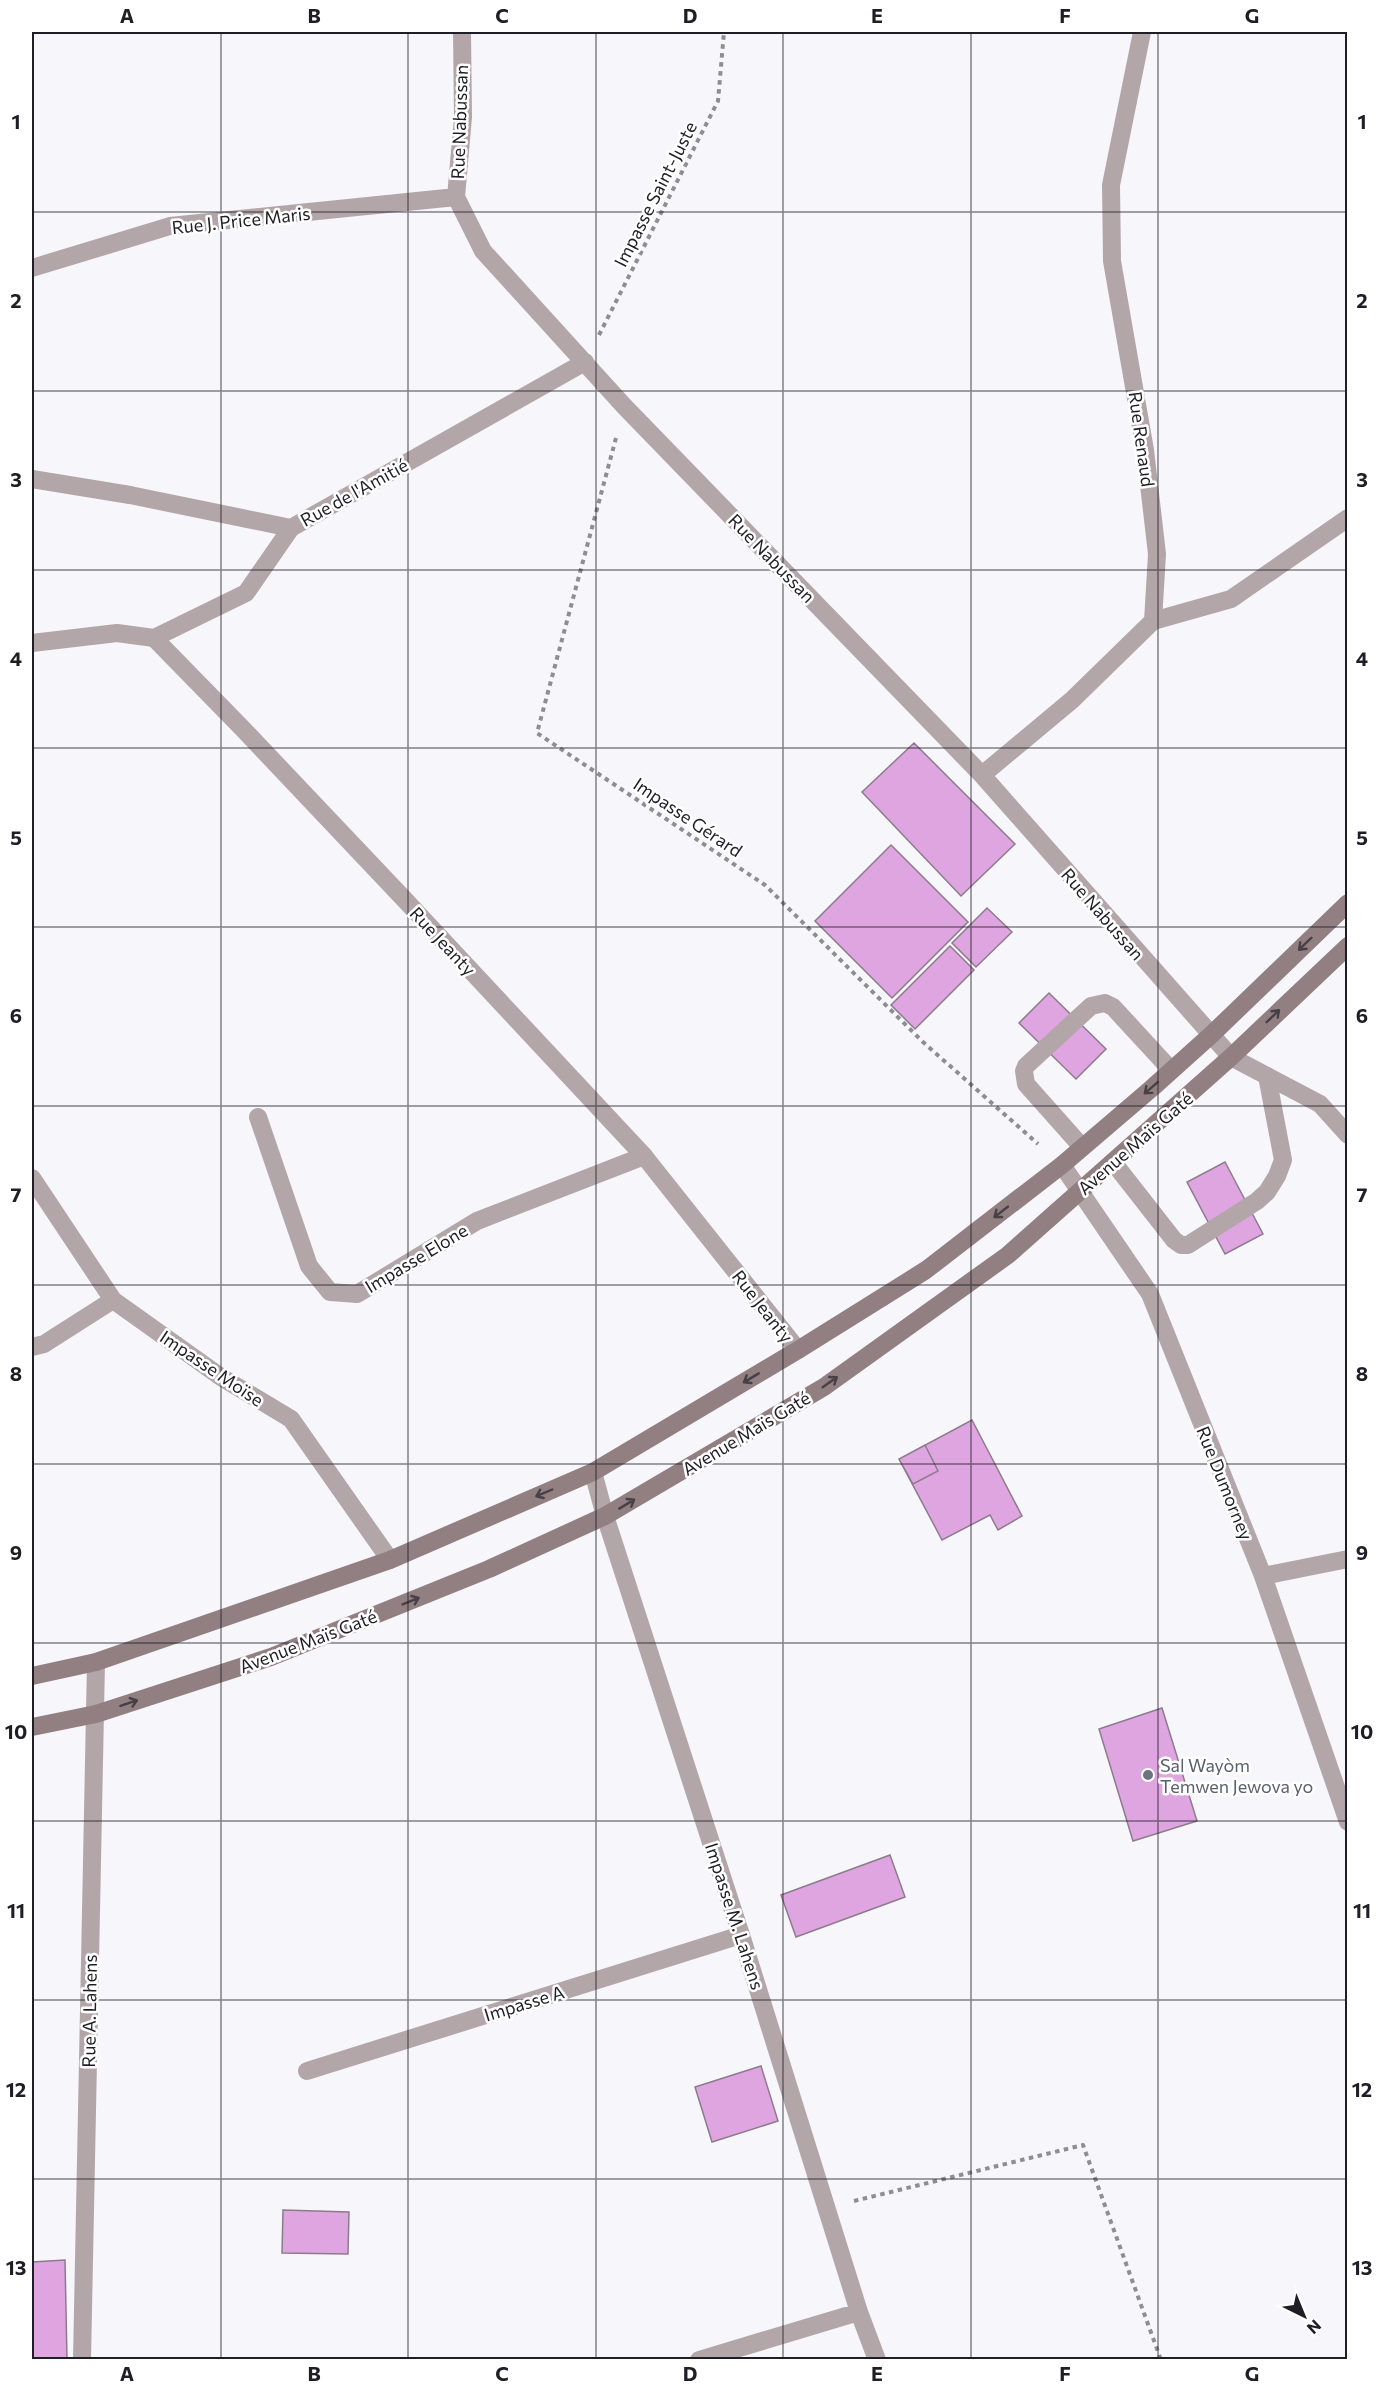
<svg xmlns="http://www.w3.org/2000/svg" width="1379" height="2391" font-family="Commissioner,sans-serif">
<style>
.building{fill:#dfa5e0;stroke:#8d7b8d;stroke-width:1.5}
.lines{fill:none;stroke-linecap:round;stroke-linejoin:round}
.path{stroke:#8e8d94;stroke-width:4;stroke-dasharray:4.5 4.5;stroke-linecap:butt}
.lane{stroke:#b3a6a8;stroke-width:18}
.street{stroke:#b3a6a8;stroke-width:18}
.secondary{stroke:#917f82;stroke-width:18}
.oneway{stroke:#474046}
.grid{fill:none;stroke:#1f1e26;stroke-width:1.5;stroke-opacity:0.55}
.worship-dot{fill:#6b7280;stroke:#fff;stroke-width:2}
.labels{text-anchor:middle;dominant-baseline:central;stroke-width:5;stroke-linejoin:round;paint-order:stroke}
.street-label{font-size:18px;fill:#1f1e26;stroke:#fff}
.worship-label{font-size:18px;fill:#5b616d;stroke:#fff;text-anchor:start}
.neatline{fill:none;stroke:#1f1e26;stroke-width:2}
.grid-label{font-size:20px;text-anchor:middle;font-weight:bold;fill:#1f1e26}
</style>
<rect width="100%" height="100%" fill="#f7f6fb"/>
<path class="building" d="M914,743L1015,844L961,896L862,792Z
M891,845L968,922L892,998L815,921Z
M987,908L1012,932L976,967L952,943Z
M950,946L974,970L915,1029L891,1005Z
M1049,993L1106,1049L1076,1079L1019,1023Z
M1225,1162L1263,1234L1225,1254L1187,1182Z
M972,1420L1022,1516L998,1530L990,1515L942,1540L899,1459Z
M925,1445L938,1471L913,1484L899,1459Z
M1162,1708L1197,1821L1133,1841L1099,1729Z
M890,1855L905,1897L796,1937L781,1895Z
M761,2066L778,2121L712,2142L695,2087Z
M283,2210L349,2212L348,2254L282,2253Z
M65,2260L67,2360H32V2262Z"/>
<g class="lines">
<path class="path" d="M599,335L718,101L724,32
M616,438L537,733L765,885L923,1042L1038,1144
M854,2201L1083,2145L1161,2360"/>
<path class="lane" d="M1153,621L1231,599L1348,518
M32,643L117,633L154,638L246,593L291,528L130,495
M258,1117L309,1266L330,1292L357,1294L477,1221L644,1156
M1082,1147L1026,1084L1024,1071L1026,1066L1091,1006L1105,1003L1113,1007L1171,1070
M1113,1162L1174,1240L1181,1245H1188L1257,1201L1267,1192L1277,1176L1283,1160L1267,1076
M32,1347L44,1344L113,1300"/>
<path class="street" d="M462,32L463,117L456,197L483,251L624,406L982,775L1231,1057L1320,1104L1348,1135
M32,268L170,226L456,197
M32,479L130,495
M291,528L585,362
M154,638L243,729L405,900L644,1156L798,1350
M982,775L1072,700L1153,621L1157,554L1145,450L1112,261L1111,185L1142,32
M1062,1165L1150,1294L1263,1576L1348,1822
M32,1178L113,1300L221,1377L291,1419L390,1560
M593,1472L605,1516L741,1935L859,2312L877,2360
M1263,1576L1348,1559
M307,2071L741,1935
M82,2360L96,1662
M699,2360L859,2312"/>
<path class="secondary" d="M32,1676L96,1662L390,1560L593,1472L798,1350L926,1270L1062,1165L1152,1088L1211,1035L1348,903
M32,1727L96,1714L271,1657L489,1569L605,1516L824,1387L1008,1255L1231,1057L1348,946"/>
</g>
<defs><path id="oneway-shaft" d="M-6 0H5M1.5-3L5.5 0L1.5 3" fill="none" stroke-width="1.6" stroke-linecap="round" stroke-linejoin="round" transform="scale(1.5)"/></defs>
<g class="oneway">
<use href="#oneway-shaft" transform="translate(1305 944) rotate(136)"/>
<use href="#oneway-shaft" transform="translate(1273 1016) rotate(-44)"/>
<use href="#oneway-shaft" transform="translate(1151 1088) rotate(139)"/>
<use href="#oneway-shaft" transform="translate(1001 1212) rotate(142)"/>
<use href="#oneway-shaft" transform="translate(751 1378) rotate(149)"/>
<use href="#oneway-shaft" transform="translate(830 1382) rotate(-35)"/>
<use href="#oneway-shaft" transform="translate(544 1493) rotate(157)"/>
<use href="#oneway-shaft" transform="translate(627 1504) rotate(-31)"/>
<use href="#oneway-shaft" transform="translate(411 1601) rotate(-22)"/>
<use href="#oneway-shaft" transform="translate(129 1703) rotate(-18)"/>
</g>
<path class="grid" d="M221,32V2360M408,32V2360M596,32V2360M783,32V2360M971,32V2360M1158,32V2360M32,212H1348M32,391H1348M32,570H1348M32,748H1348M32,927H1348M32,1106H1348M32,1285H1348M32,1464H1348M32,1643H1348M32,1821H1348M32,2000H1348M32,2179H1348"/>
<circle class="worship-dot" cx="1148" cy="1775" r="6"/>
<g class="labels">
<g class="street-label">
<text transform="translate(459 122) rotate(-88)">Rue Nabussan</text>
<text transform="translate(655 194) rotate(-63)">Impasse Saint-Juste</text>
<text transform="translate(241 220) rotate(-6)">Rue J. Price Maris</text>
<text transform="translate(1142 439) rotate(82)">Rue Renaud</text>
<text transform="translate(354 492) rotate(-29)">Rue de l'Amitié</text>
<text transform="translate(772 558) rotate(46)">Rue Nabussan</text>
<text transform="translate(688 817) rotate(34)">Impasse Gérard</text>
<text transform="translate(1103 914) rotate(49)">Rue Nabussan</text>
<text transform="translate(443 941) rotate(47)">Rue Jeanty</text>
<text transform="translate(1135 1143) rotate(-41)">Avenue Maïs Gaté</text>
<text transform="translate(416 1258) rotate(-31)">Impasse Elone</text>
<text transform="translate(763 1306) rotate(52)">Rue Jeanty</text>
<text transform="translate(212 1368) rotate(34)">Impasse Moïse</text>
<text transform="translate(746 1433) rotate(-31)">Avenue Maïs Gaté</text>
<text transform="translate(1225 1483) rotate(68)">Rue Dumorney</text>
<text transform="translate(308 1641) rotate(-21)">Avenue Maïs Gaté</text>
<text transform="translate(735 1916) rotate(72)">Impasse M. Lahens</text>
<text transform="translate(524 2003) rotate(-17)">Impasse A</text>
<text transform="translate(89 2011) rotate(-89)">Rue A. Lahens</text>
</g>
<g class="worship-label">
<text x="1160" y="1765">Sal Wayòm<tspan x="1160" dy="21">Temwen Jewova yo</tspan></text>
</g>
</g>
<rect width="1379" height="2391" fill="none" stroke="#ffffff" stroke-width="66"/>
<g transform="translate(1304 2316) rotate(137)" stroke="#ffffff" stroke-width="4.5" paint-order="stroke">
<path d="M0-4.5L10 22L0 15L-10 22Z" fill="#1f1e26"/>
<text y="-9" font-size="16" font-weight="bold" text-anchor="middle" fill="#1f1e26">N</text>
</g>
<rect x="33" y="33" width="1313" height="2325" class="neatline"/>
<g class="grid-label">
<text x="127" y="23">A</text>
<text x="314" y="23">B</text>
<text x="502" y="23">C</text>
<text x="690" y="23">D</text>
<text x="877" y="23">E</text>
<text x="1065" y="23">F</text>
<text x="1252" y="23">G</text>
<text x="16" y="129">1</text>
<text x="1362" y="129">1</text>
<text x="16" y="308">2</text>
<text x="1362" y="308">2</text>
<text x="16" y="487">3</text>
<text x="1362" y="487">3</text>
<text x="16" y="666">4</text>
<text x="1362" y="666">4</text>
<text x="16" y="845">5</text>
<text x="1362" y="845">5</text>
<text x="16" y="1023">6</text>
<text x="1362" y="1023">6</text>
<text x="16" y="1202">7</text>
<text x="1362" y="1202">7</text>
<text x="16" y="1381">8</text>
<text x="1362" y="1381">8</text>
<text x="16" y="1560">9</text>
<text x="1362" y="1560">9</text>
<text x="16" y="1739">10</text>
<text x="1362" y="1739">10</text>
<text x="16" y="1918">11</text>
<text x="1362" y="1918">11</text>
<text x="16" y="2097">12</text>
<text x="1362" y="2097">12</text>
<text x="16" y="2275">13</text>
<text x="1362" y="2275">13</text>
<text x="127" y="2381">A</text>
<text x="314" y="2381">B</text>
<text x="502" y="2381">C</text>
<text x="690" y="2381">D</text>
<text x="877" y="2381">E</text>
<text x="1065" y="2381">F</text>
<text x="1252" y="2381">G</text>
</g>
</svg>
